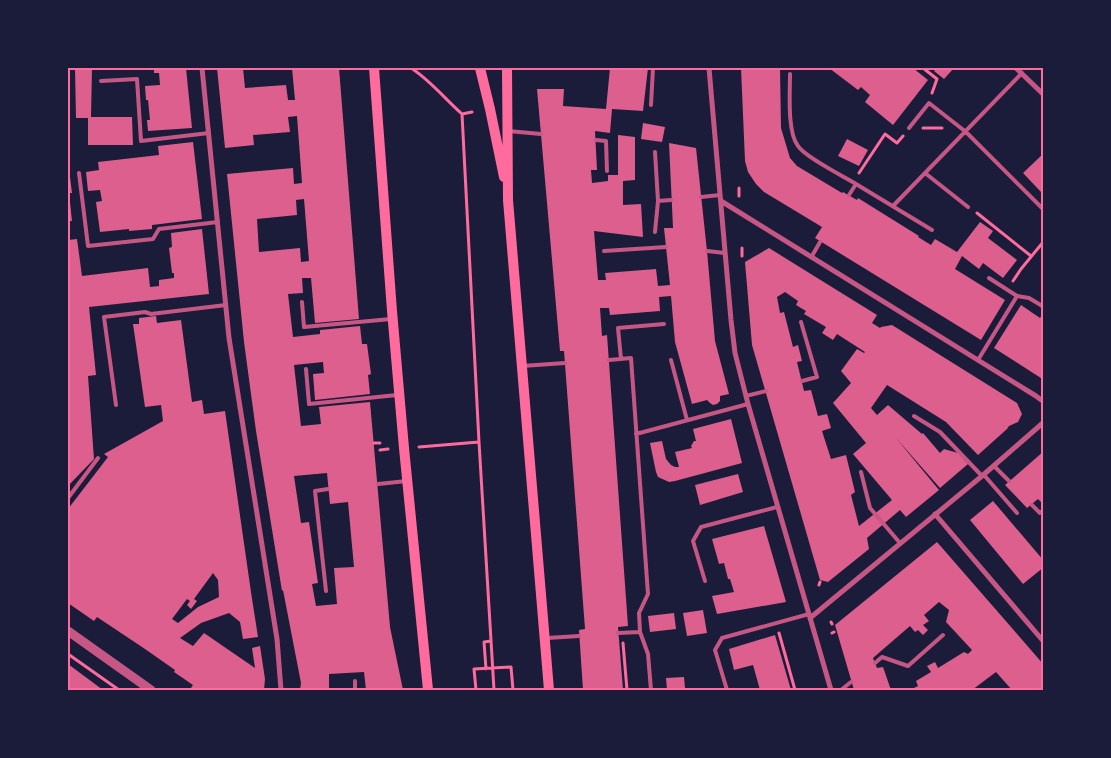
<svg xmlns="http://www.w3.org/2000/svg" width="1111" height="758" font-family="Commissioner,sans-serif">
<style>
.building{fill:#dd5f8e;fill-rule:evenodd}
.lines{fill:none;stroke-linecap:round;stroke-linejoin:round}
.path{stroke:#ff6b9d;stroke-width:3}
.service{stroke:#c65784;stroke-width:4}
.minor{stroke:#c65784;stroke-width:5}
.tertiary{stroke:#c65784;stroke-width:9}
.secondary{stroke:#ff6b9d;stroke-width:10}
.neatline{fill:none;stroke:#ff6b9d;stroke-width:2}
</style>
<rect width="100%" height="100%" fill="#1b1b3a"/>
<path class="building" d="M75,68H92L91,117H132L133,145H88V118H76Z
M154,68H186L192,128L148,131L147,120H150L148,100H146L145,86L160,85L159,73H154Z
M217,68H243L245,88L286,85L288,100H295L292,68H339L359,319L315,323L311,278H302L303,293L288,294L293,337L320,334V330L360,326L362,344H367L371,374L368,375L370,394L315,400L313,374L324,373L323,362L294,365L301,426L321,424L319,407L370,402L390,627L403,690H366L364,672L329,674V690H300L301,683L283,590L282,591L256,431L244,342L227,174L293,168L294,184L302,183L297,116L288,117L290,132L253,135L254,145L225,148ZM304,199L309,261L301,262L300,248L259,252L257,219L297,215L296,200ZM327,473L330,504L348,502L354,567L334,568L337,604L316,606L312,584L318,583L309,522L301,523L294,476Z
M610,68H648L643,111L612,109L610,133L595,131L597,170H591L592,183L608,181V175H618V135L635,137V180L623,181V205L641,204L643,237L594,231L598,280H606L605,273L656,269L658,286L670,285L664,228H673L669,143L696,148L707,251L715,341L729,394L720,396V401L717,404L713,405L710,403L707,400L692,404L675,342L671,296L659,297L660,311L610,315L609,308H600L602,336L607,335L628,626L618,627L623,690H583L579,630L585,629L564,351H560L537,89H564L563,106L606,109Z
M741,68H780L781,128L790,158L797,166L842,193L843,192L857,200L858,198L919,236L918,237L931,245L935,239L957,252L980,222L993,231L988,238L1017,260L1003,278L983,263L979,269L962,256L955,269L1005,300L981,340L815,238L822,227L764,192L756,184L748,172L745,161Z
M829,68H913L928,80L893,125L865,102L870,95L861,87L858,90Z
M937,68H954L944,79L934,71Z
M643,123L665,127L662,142L641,139Z
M847,139L868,150L859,166L838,156Z
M193,142L202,219L152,225V229L129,231V229L100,232L96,202L102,201L100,190L88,191L86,172L99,170L98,162L159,155L158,146Z
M1044,153V189L1041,192L1023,173Z
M69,169L72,193H69L72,221H68V170Z
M202,229L209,294L89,307L96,375L88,376L94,459L68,486V240L77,239L82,276L148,268L150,287L159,286V280L174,278V273H172L169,248L172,247L171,233Z
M769,248L877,315L872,323L880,328L881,327L892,325L1017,403L1022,414L1018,422L1009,426L1007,429L978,455L946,422L887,385L871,408L877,415L888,405L922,434L923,433L940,453L944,449L958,453L968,464L940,488L896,438L939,490L906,517L900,510L867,538L869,549L828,582L820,580L752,345L745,262ZM785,292L798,301L796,305L806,311L804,314L826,327L822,333L833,340L837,334L865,352L864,353L857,349L841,371L851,383L833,403L866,443L853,454L892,500L859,526L851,495L855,492L846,455L831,459L822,431L831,428L827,414L818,416L811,390L804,391L797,362L802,361L798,345L793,347L784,312L780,313L777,297Z
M1021,305L1040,318L1044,312V380L994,348Z
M156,316L157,323L181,320L192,402L202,400L204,414L225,411L251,592L258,637L243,639L240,622L229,613L201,623L180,638L193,646L204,633L255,668L252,648L260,646L265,679L264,690H195L191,688L193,685L174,672L175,670L145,649L97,617L94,621L68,603V509L108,457L104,454L163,421L161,405L145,407L133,324H139V318ZM213,573L218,580L219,597L198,607L178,623L172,619L187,599L190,601L187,605L191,609L197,601L194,599Z
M731,419L742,463L675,481L669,482L658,477L656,472L650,443L662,441L666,459L671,465L675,467H679L675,452L692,448L691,446L694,441H696L693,429Z
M1044,451V501L1041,502L1038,499L1027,508L1005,485Z
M738,474L743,492L700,505L695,485Z
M993,501L1044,561V567L1023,584L970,520Z
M764,526L786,602L717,614L712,596L734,592L730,579H728L724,563L719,564L712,539Z
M937,542L1044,665V690H1012L996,672L972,690H910L918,686L916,681L931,672L927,666L935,662L938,668L964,652L968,654L972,650L946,622L949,610L939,602L924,615L929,621L923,625L928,630L923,635L918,630L915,632L910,626L873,658L877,668L883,667L891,690H854L835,625Z
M703,610L707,633L687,636L683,613Z
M674,613L676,629L650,632L648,616Z
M775,635L791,690H760L753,665L734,670L729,649Z
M68,664L103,690H68Z
M684,677L685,688L667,690L666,678Z"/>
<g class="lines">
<path class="path" d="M411,68C430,80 445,99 462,114L479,442L494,690
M923,68L937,79L932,93
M462,114L472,112
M923,128H942
M859,173L885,134L897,143L903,136
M739,188V196
M977,213L1031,256
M742,248V256
M1013,281L1021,269L1044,241
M374,443H380
M419,447L479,442
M380,450L388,449
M819,585L820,582
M831,622L832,624
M779,633L795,690
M832,633L834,632
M623,643L627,690
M68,654L119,690
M486,669L484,642L491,641
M476,690L474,669L511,667L513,690"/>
<path class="service" d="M790,74C790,92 787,132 798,146C805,157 843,176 856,184
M101,81L137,79L141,141L209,133
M651,105L653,68
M909,128L929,103L966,132L1044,210
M508,131L541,134
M596,140L606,141L607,171
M79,173L88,246L153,239L159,229L218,222
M925,173L968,207
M849,195L856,184L932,230
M701,197L720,195
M658,201L671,200
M893,206L1022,73
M655,232L658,201L655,152
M604,251L666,247
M707,251L725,253
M812,256L820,242
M1017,296L1029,298L1044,307
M302,302L304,327L391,319
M801,322L817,377L802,381
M621,359L618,328L664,324
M609,360L631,358L648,594L639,613L640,632
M671,360L687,420
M978,360L1017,296L989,278
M522,366L565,363
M306,369L309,404L397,395
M746,396L766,391
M116,405L104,317L145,312L151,314L226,305
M914,416L940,432L982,476
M636,434L748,404
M994,466L1009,481
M861,472L870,508L900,543
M984,475L1017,513
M378,484L407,481
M68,498L98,458
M1032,505L1040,513L1044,510
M705,581L693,541L701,527L777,507
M326,591L315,491L328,489
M618,633L640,632L648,654L651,690
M547,638L579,636
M875,663L882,657L908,666L943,635
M355,681V690
M727,690L715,650L722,638L809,614
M841,690L851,682"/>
<path class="minor" d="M202,68L229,338L277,639L281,690
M709,68L731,320L735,353L748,404L831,690
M1016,68L1044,95
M721,201L1036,396L1044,402
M935,514L1044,642
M810,618L982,476L1044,422"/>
<path class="tertiary" d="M68,631L151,690"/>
<path class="secondary" d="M374,68L392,311L404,448L428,690
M480,68L490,109L504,177
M507,68L508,200L549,690"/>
</g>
<rect width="1111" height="758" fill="none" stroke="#1b1b3a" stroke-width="138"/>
<rect x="69" y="69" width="973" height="620" class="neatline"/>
</svg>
